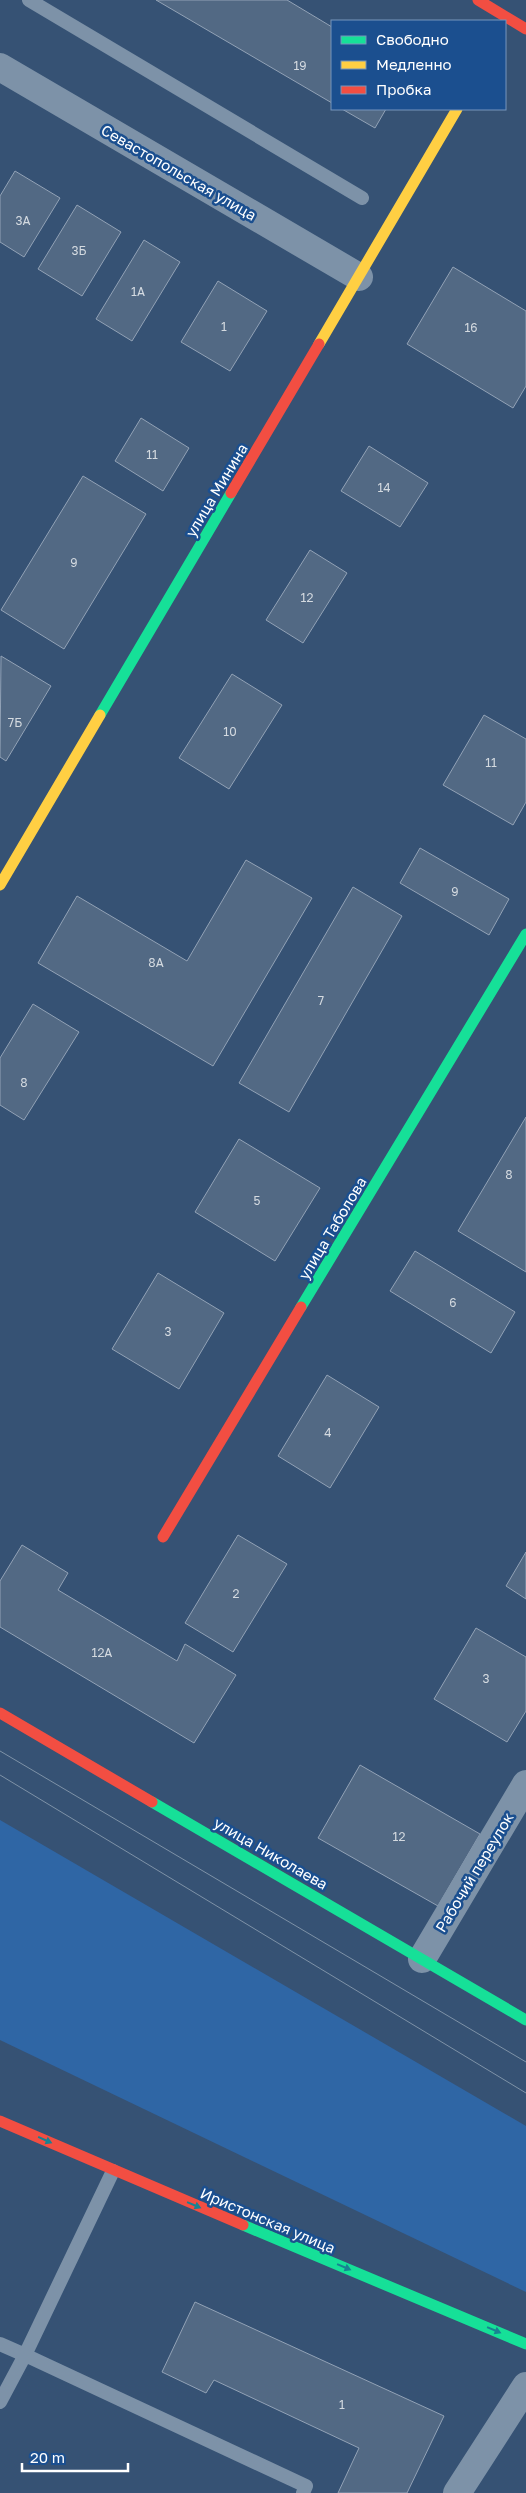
<svg xmlns="http://www.w3.org/2000/svg" width="526" height="2493" font-family="'Golos Text',sans-serif">
<style>
.green{fill:#2f66a5}
.building{fill:#526984;stroke:#92a2b6}
.lines{fill:none;stroke-linecap:round;stroke-linejoin:round}
.lane{stroke:#7d92a8;stroke-width:14}
.street{stroke:#7d92a8;stroke-width:28}
.fast{stroke:#16e098;stroke-width:11}
.slow{stroke:#ffcf43;stroke-width:11}
.jam{stroke:#f24e42;stroke-width:11}
.tram{stroke:#7e92a7;stroke-width:1}
.oneway{fill:#198292}
.labels{text-anchor:middle;dominant-baseline:central;stroke-width:5;stroke-linejoin:round;paint-order:stroke}
.number-label{font-size:12px;fill:#d4dae0}
.street-label{font-size:15px;fill:#fff;stroke:#1b4f8f}
</style>
<rect width="100%" height="100%" fill="#365274"/>
<path class="green" d="M0,1820L526,2126V2292L0,2040Z"/>
<path class="building" d="M156,0H287L332,27V103Z
M342,109H386L375,128Z
M15,171L60,198L24,257L0,242V196Z
M77,205L121,232L82,296L38,269Z
M144,240L180,262L132,341L96,319Z
M453,267L526,311V386L513,408L407,344Z
M218,281L267,311L230,371L181,342Z
M141,418L189,448L163,491L115,461Z
M369,446L428,483L400,527L341,491Z
M83,476L146,514L64,649L1,610Z
M310,550L347,573L303,643L266,620Z
M1,656L51,686L6,761L0,757Z
M232,674L282,705L229,789L179,758Z
M484,715L526,739V802L513,825L443,785Z
M420,848L509,899L489,935L400,883Z
M246,860L312,898L213,1066L38,963L77,896L187,961Z
M353,887L402,916L289,1112L239,1083Z
M33,1004L79,1032L24,1120L0,1105V1058Z
M526,1117V1272L458,1231Z
M239,1139L320,1188L275,1261L195,1212Z
M415,1251L515,1312L491,1353L390,1291Z
M158,1273L224,1313L179,1389L112,1349Z
M327,1375L379,1407L330,1488L278,1456Z
M238,1535L287,1564L233,1652L185,1623Z
M22,1545L68,1573L58,1590L177,1661L185,1644L236,1675L194,1743L0,1627V1581Z
M526,1552V1599L506,1586Z
M476,1628L526,1657V1711L507,1742L434,1699Z
M360,1765L480,1834L438,1906L318,1838Z
M195,2302L444,2416L407,2493H338L359,2448L214,2380L206,2393L162,2372Z"/>
<g class="lines">
<path class="lane" d="M29,0L362,198
M113,2171L25,2355L306,2486L303,2493
M0,2344L25,2355L0,2402"/>
<path class="street" d="M0,67L359,277
M422,1959L526,1784
M457,2493L526,2386"/>
<path class="fast" d="M100,715L231,493
M301,1307L526,934
M152,1802L526,2020
M243,2225L526,2344"/>
<path class="slow" d="M319,344L457,109
M0,885L100,715"/>
<path class="jam" d="M478,0L526,29
M231,493L319,344
M163,1537L301,1307
M0,1713L152,1802
M0,2121L243,2225"/>
<path class="tram" d="M0,1751L526,2062
M0,1775L526,2093"/>
</g>
<defs><path id="oneway-solid" d="M-6-.8H1V-3.2L6.5 0L1 3.2V.8H-6Z" transform="scale(1.25)"/></defs>
<g class="oneway">
<use href="#oneway-solid" transform="translate(45 2140) rotate(24)"/>
<use href="#oneway-solid" transform="translate(194 2205) rotate(23)"/>
<use href="#oneway-solid" transform="translate(344 2267) rotate(23)"/>
<use href="#oneway-solid" transform="translate(494 2330) rotate(23)"/>
</g>
<g class="labels">
<g class="number-label">
<text x="300" y="65">19</text>
<text x="23" y="220">3А</text>
<text x="79" y="250">3Б</text>
<text x="138" y="291">1А</text>
<text x="224" y="326">1</text>
<text x="471" y="327">16</text>
<text x="152" y="454">11</text>
<text x="384" y="487">14</text>
<text x="74" y="562">9</text>
<text x="307" y="597">12</text>
<text x="15" y="722">7Б</text>
<text x="230" y="731">10</text>
<text x="491" y="762">11</text>
<text x="455" y="891">9</text>
<text x="156" y="962">8А</text>
<text x="321" y="1000">7</text>
<text x="24" y="1082">8</text>
<text x="509" y="1174">8</text>
<text x="257" y="1200">5</text>
<text x="453" y="1302">6</text>
<text x="168" y="1331">3</text>
<text x="328" y="1432">4</text>
<text x="236" y="1593">2</text>
<text x="102" y="1652">12А</text>
<text x="486" y="1678">3</text>
<text x="399" y="1836">12</text>
<text x="342" y="2404">1</text>
</g>
<g class="street-label">
<text transform="translate(179 172) rotate(30)">Севастопольская улица</text>
<text transform="translate(216 490) rotate(-59)">улица Минина</text>
<text transform="translate(332 1228) rotate(-59)">улица Таболова</text>
<text transform="translate(271 1853) rotate(30)">улица Николаева</text>
<text transform="translate(474 1872) rotate(-59)">Рабочий переулок</text>
<text transform="translate(268 2220) rotate(23)">Иристонская улица</text>
</g>
</g>
<rect x="331" y="20" width="175" height="90" fill="#1b4f8f" stroke="#7695bc"/>
<rect x="341" y="36" width="25" height="8" fill="#16e098" stroke="#7695bc"/>
<text x="376" y="45" font-size="15" fill="#ffffff">Свободно</text>
<rect x="341" y="61" width="25" height="8" fill="#ffcf43" stroke="#7695bc"/>
<text x="376" y="70" font-size="15" fill="#ffffff">Медленно</text>
<rect x="341" y="86" width="25" height="8" fill="#f24e42" stroke="#7695bc"/>
<text x="376" y="95" font-size="15" fill="#ffffff">Пробка</text>
<path d="M22 2463v8h106v-8" fill="none" stroke="#ffffff" stroke-width="2.5"/>
<text x="30" y="2463" font-size="15" fill="#ffffff" stroke="#1b4f8f" stroke-width="4" paint-order="stroke">20 m</text>
</svg>
